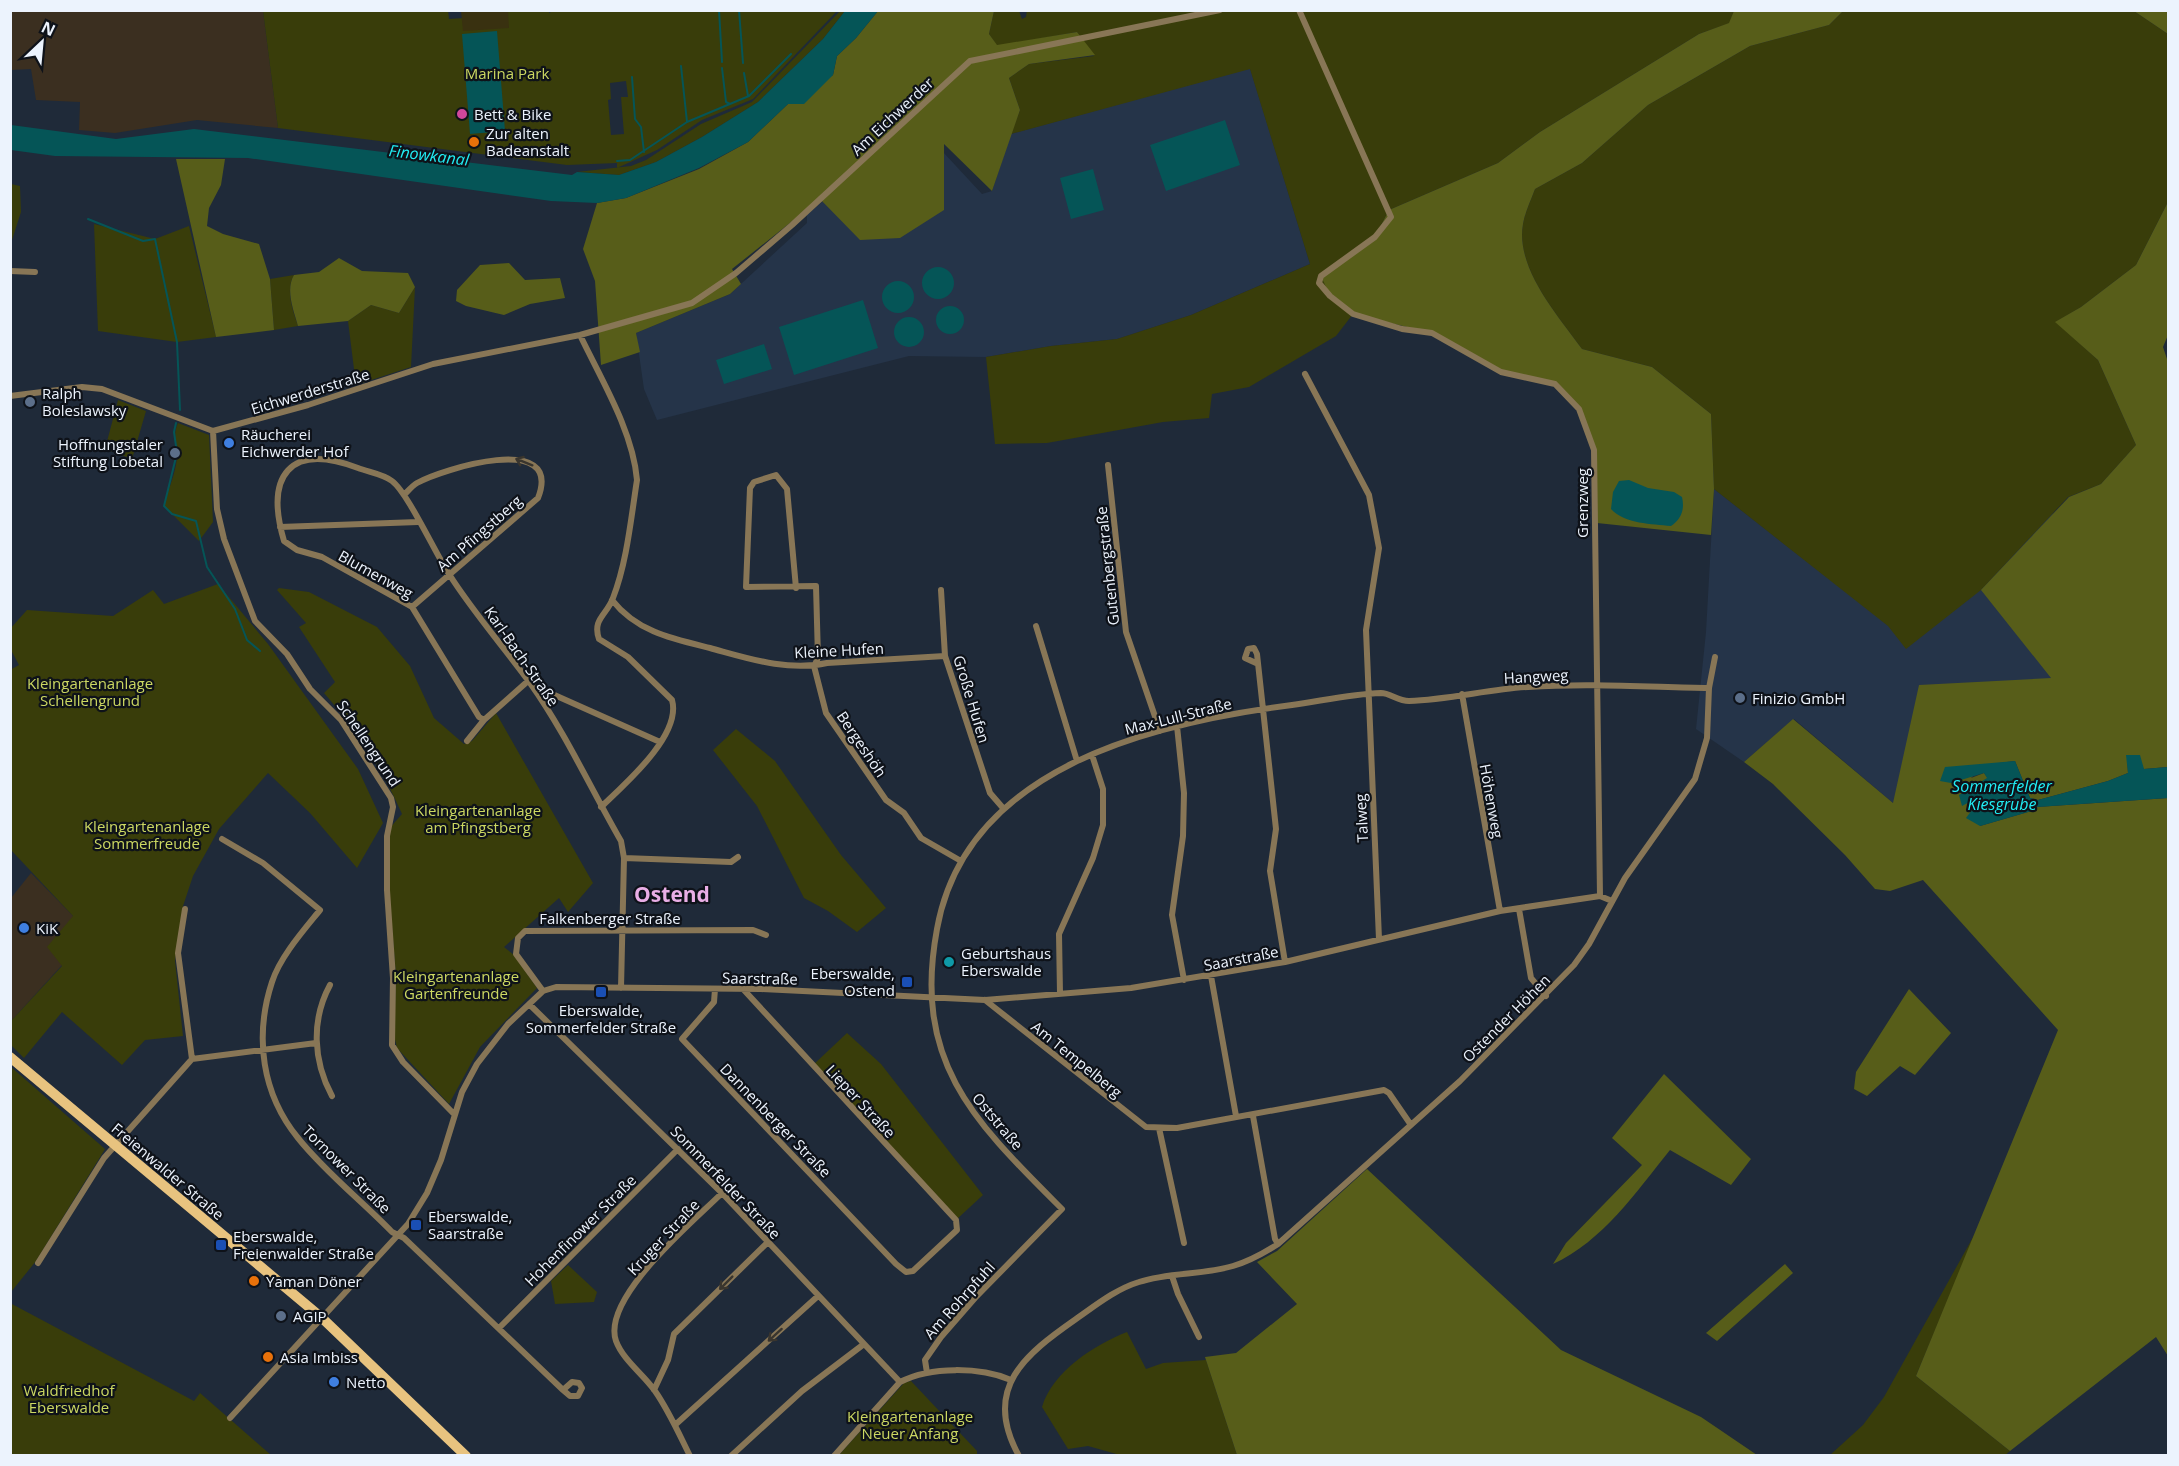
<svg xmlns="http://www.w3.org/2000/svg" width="2179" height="1466" font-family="'Open Sans',sans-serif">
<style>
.commercial{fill:#3b2f20}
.built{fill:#253449}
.green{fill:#393d0a;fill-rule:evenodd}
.forest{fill:#575d19}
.sand{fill:#393110}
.water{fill:#055557}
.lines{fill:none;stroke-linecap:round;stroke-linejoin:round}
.stream{stroke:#055557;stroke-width:2}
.street{stroke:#887656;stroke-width:6}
.primary{stroke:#e8c37f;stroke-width:10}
.oneway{stroke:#39352e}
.hotel-dot{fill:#d1479c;stroke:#0e1219;stroke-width:2}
.food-dot{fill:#e8710a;stroke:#0e1219;stroke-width:2}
.service-dot{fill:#5c6f8a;stroke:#0e1219;stroke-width:2}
.shop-dot{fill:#3f7fe0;stroke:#0e1219;stroke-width:2}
.culture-dot{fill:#0f9aa8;stroke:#0e1219;stroke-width:2}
.transit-dot{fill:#1a4fb4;stroke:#0e1219;stroke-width:2}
.labels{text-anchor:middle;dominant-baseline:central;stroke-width:4.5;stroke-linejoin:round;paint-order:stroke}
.park-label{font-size:15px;fill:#ccd862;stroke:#0e1219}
.poi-label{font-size:15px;fill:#ecf3fd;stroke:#0e1219;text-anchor:start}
.street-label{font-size:15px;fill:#ecf3fd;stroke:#0e1219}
.water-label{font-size:16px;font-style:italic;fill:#21edf4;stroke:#0e1219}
.district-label{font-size:21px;font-weight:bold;fill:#e9aee6;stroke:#0e1219}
</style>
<rect width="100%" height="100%" fill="#1f2a39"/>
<path class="commercial" d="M10,11H263L278,128L197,120L115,133L79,130L80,102L36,100L31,69L11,70Z
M31,873L73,916L62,965L11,1021V898Z"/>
<path class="built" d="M1250,68L1310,264L1191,315L1117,339L1051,346L986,357L909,356L657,420L644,389L636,333L730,294L807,223V215L876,155L930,138L982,194L992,191L1011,134Z
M2055,322L2051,679L1893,803L1794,719L1744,762L1696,729L1706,632L1714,489L1828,578Z"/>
<path class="green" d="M448,10L449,19L508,15V10L549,11V13L555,10L837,11L753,99L702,120L657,150L617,168V163L567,165L278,128L263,11ZM626,81L628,97H621L624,134L611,135L608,100L611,99L610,83Z
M1027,10L1734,11L1730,23L1699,34L1540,132L1498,163L1389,210L1375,237L1321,276L1325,284L1353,314L1336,336L1249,387L1212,394L1209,418L1163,422L1047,443L995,444L986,357L1051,346L1117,339L1191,315L1310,264L1250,69L1011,134L1020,110L1009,78L1029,64L1094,56L1077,32L997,46L989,34L994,11H1019L1022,19L1026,17Z
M840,11H845L823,39L758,102L702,137L656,162L619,175L577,172L631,166L646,160L701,124L752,102Z
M1843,11H2134L2168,34V202L2136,265L2081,307L2056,322L2098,360L2136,445L2101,484L2068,497L1981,590L1906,649L1888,626L1714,489L1711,414L1652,367L1582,349C1559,317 1515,268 1523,224C1525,212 1531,200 1535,189L1582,163L1648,105L1750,46L1829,25Z
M11,184L20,186L21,212L11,243Z
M94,224L155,239L189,226L216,337L177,342L98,331Z
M294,275C285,290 293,311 298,326L274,330L270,279Z
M415,287L411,367L356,385L348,321L371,305L399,313Z
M118,400L146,411L132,459L105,449Z
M178,423L209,435L213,522L199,541L164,506C168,488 178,470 177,451C176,440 173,434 178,423Z
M218,584L268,644L358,769L383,823L357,868L310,813L268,773L219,829L193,876L183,906L175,961L183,1036L145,1040L122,1065L62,1012L24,1058L11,1045V1021L62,966L47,947L73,916L11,850L10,670L19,665L11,650L10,629L27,610L113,616L153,590L164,604Z
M279,588L309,592L377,627L410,666L434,718L464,744L472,741L496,713L593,883L568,912L559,898L504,947L514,955L537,988L480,1047L449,1104L397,1048L394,1035L396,976L388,877V830L402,814C383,770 355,729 324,693L335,682L299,627L306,623L277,590Z
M736,729L775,761L841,855L886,908L857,932L828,911L804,898L757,806L713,750Z
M847,1033L881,1064L983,1195L956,1220L812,1066Z
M11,1067L105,1149L36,1261L11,1292Z
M1977,1230L1916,1376L2010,1451L2004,1456H1829L1863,1425L1884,1397Z
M568,1265L597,1292L594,1302L555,1304L551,1281Z
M10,1303L194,1401L200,1393L271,1455H11Z
M1127,1332L1146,1369L1163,1363L1206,1360L1237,1455H1120L1088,1446L1068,1449L1042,1407C1053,1371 1094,1345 1127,1332Z
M911,1381L977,1451V1456H838L904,1383Z"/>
<path class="forest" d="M878,11H994L989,34L997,45L1077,32L1095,55L1029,64L1009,78L1020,110L992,191L944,144V210L900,238L860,240L820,199L732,269L741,284L730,294L636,333L640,352L601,365L595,281L583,249L597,203L626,198L699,169L748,142L788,104L833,75L837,56L856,38Z
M1734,11H1843L1829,25L1750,46L1648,105L1582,163L1535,189C1531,200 1525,212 1523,224C1515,268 1559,317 1582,349L1652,367L1711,414L1714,489L1711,535L1597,523L1594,450L1579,409L1555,384L1501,372L1432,333L1353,314L1330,296L1321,276L1375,237L1389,210L1498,163L1540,132L1699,34L1729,23Z
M2134,11H2168V34Z
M176,159H225L221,185L209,208L207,226L223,234L259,244L270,279L274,330L216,337Z
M2168,202V335L2163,347L2168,362V767L2144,769L2127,755L2128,773L2108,781L2038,800L2030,798L2015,761L1983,765L1971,778L1984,773L1988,778L1973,800L1978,802L1980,826L2035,810L2037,807L2168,798V1356L2156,1337L2010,1451L1916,1376L2058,1030L1923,880L1890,891L1875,889L1845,855L1773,784L1744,762L1793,719L1893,803L1919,685L2051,678L1981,590L2069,497L2101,484L2136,445L2098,360L2055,322L2081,307L2136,265Z
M339,258L362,271L408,273L415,287L399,313L371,305L348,321L298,326C294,311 285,290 294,275L319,272Z
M509,263L525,280L560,278L565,298L530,304L504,315L466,306L456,301L457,290L480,265Z
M1909,989L1951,1033L1915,1075L1900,1066L1867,1096L1854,1089L1856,1072Z
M1664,1074L1751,1159L1731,1185L1670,1150C1636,1192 1603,1241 1553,1264L1566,1243L1642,1165L1612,1138Z
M1367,1169L1561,1350L1701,1417L1757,1455H1237L1205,1357L1236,1353L1297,1304L1257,1262L1277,1251Z
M1785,1264L1793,1273L1717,1341L1706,1333Z"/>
<path class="sand" d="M461,11H508L509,28L463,31Z"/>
<path class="water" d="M845,11H878L856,38L837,56L833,75L804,104H788L748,142L699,168L626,198L597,203L551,201L248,158L55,156L11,150V125L116,139L194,129L572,175L577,172L619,175L656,162L702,137L758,102L823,39Z
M497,31L505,131L470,134L462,34Z
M1225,120L1240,165L1166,191L1150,145Z
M1093,169L1104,210L1071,219L1060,178Z
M922 283a16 16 0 1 1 32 0a16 16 0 1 1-32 0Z
M882 297a16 16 0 1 1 32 0a16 16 0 1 1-32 0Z
M863,300L878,348L794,375L779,327Z
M936 320a14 14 0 1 1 28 0a14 14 0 1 1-28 0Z
M894 332a15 15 0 1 1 30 0a15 15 0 1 1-30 0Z
M764,344L772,369L724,384L716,360Z
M1629,480L1648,488L1674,492L1682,497C1685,510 1681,519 1671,526C1652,524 1625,524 1611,509L1613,492L1619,481Z
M2126,755H2140L2144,769L2168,767V798L2037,807L2035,810L1980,826L1966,818L1978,802L1973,800L1962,806L1959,795L1987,778L1984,773L1951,783L1940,781L1945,767L2015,761L2030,798L2038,800L2108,781L2128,773Z"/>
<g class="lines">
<path class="stream" d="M719,10L722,62
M739,10L743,63
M681,66L687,122
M722,68L726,102L730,104
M744,73L748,96
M632,77L635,119L641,127L644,152
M617,161L630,160L687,122L749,96L791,54
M88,219L143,241L155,239L177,342L180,410
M176,423L174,432L177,453L164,506L172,514L196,521L207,567L235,609L247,640L260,651"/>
<path class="street" d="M1299,10L1391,217L1375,237L1321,276L1319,283L1330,296L1353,314L1402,329L1432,333L1501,372L1555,384L1579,409L1594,450L1600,896
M10,271L35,272
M580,335C601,379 633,431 637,480C631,518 627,562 613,598C607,615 592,619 599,639L628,657L672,700C682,735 625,784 601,807
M1305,374L1369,495L1379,548L1366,630L1379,939
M10,396L82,387L102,389L213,431L308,405L433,364L580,335L692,303L736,273L792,225L970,61L1220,10
M213,431L217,509L224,539L255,621L287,654L310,689L341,720L391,798L393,807L387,836V890L393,978L392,1045L403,1062L454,1114
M1108,465L1126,632L1160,731
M404,495C408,491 412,486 417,483C442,469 564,431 538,498L412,607
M280,527L418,522
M796,588L787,489L776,475L754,482L750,488L746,587L816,586L818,658L814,666L826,713L886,800L904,813L921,838L961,861
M941,590L945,656L990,793L1003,808
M612,600C637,632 673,639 710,648C747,658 788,672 827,663L945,656
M1036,626L1077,761
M1256,663L1245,658L1248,649L1254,648L1257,654L1276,829L1270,871L1285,962
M532,685L660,742
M1462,694L1500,911
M484,720L479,717L412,607L322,557L297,550L284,541C265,476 289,442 358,468C368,472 383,474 392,481C408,493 435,553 449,574C473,612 503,646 530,683C565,732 591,789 621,841L624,858L621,988
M1177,726L1184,793L1183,836L1172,915L1184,980
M467,741L484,720L528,681
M222,839L263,863L320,910C303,931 280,957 272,982C254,1037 262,1094 298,1138C325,1172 362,1201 392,1232L404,1238L563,1390
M624,858L731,862L738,857
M185,909L178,953L192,1059
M1519,909L1531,978L1546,996
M1211,976L1236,1116
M330,985C311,1020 313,1061 332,1096
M715,989L714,1002L682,1039L896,1264L906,1272L913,1271L957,1230L956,1220L743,989
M543,991L516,954L518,938L525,931L753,930L766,935
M1060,994L1059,934L1093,858L1103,825V789L1092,755
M985,1000L1146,1127L1177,1128L1384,1090L1389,1093L1411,1125
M529,1004L722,1193L900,1382
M1253,1116L1275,1239L1278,1244
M1159,1128L1184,1243
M38,1263L104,1158L192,1059L316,1043
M1172,1276L1178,1294L1199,1337
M499,1328L678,1149
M927,1373L925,1360L941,1337L975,1298L1062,1209C975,1122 912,1063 937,929C966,767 1153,723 1292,705C1321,701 1351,694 1381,693C1390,693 1398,701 1409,701C1449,700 1489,689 1528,687C1588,683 1649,687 1709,688
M572,1382L579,1383L582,1388L578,1396H570L563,1390Z
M654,1390L668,1360L674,1334L768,1242
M230,1418L408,1224L427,1193L441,1160L462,1092L477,1064L508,1024L543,991L556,987L761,989L985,1000L1131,988L1285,962L1500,911L1600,896L1612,901
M675,1425L818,1296
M690,1456C679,1434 669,1411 655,1391C644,1375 623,1360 616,1341C601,1298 694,1221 722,1193
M731,1456L802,1391L864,1344
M834,1456L900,1382C931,1366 980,1367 1011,1380
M1019,1456C981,1388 1026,1354 1076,1319C1096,1305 1116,1289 1139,1282C1169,1272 1203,1275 1233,1266C1250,1261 1264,1253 1278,1244L1460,1081L1574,965L1589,944L1625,878L1695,779L1707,738L1709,688L1715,657"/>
<path class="primary" d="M10,1057L322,1318L466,1456"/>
</g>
<defs><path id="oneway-shaft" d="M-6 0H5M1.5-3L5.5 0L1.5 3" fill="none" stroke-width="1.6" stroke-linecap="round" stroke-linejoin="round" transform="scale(1.5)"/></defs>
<g class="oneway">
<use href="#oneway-shaft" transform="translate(524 462) rotate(-158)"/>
<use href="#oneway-shaft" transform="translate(726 1283) rotate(135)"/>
<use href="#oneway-shaft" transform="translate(775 1335) rotate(138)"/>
</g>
<circle class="hotel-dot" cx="462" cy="114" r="6"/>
<g class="food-dot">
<circle cx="474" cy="142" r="6"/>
<circle cx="254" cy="1281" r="6"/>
<circle cx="268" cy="1357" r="6"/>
</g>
<g class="service-dot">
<circle cx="30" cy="402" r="6"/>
<circle cx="175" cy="453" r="6"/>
<circle cx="1740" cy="698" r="6"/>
<circle cx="281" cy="1316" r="6"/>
</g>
<g class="shop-dot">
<circle cx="229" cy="443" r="6"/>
<circle cx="24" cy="928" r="6"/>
<circle cx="334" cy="1382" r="6"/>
</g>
<circle class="culture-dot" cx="949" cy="962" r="6"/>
<g class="transit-dot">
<rect x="901" y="976" width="12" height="12" rx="3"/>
<rect x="595" y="986" width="12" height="12" rx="3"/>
<rect x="410" y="1219" width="12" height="12" rx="3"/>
<rect x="215" y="1239" width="12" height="12" rx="3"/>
</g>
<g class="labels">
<g class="park-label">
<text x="507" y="73">Marina Park</text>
<text x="90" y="683">Kleingartenanlage<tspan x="90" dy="17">Schellengrund</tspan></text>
<text x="478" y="810">Kleingartenanlage<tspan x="478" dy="17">am Pfingstberg</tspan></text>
<text x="147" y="826">Kleingartenanlage<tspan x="147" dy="17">Sommerfreude</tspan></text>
<text x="456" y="976">Kleingartenanlage<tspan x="456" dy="17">Gartenfreunde</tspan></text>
<text x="69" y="1390">Waldfriedhof<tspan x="69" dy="17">Eberswalde</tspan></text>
<text x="910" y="1416">Kleingartenanlage<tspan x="910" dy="17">Neuer Anfang</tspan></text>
</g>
<g class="poi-label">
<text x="474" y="114">Bett &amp; Bike</text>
<text x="486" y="133">Zur alten<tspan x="486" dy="17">Badeanstalt</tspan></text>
<text x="42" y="393">Ralph<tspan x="42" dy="17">Boleslawsky</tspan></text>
<text x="241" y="434">Räucherei<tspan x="241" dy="17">Eichwerder Hof</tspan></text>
<text x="163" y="444" text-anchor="end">Hoffnungstaler<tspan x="163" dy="17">Stiftung Lobetal</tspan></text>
<text x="1752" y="698">Finizio GmbH</text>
<text x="36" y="928">KiK</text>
<text x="961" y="953">Geburtshaus<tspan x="961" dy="17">Eberswalde</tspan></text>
<text x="895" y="973" text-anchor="end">Eberswalde,<tspan x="895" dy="17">Ostend</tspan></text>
<text x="601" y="1010" text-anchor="middle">Eberswalde,<tspan x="601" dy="17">Sommerfelder Straße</tspan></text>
<text x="428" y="1216">Eberswalde,<tspan x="428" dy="17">Saarstraße</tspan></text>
<text x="233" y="1236">Eberswalde,<tspan x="233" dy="17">Freienwalder Straße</tspan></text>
<text x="266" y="1281">Yaman Döner</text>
<text x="293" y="1316">AGIP</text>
<text x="280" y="1357">Asia Imbiss</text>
<text x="346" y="1382">Netto</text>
</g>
<g class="street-label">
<text transform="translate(892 116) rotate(-43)">Am Eichwerder</text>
<text transform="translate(310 391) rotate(-17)">Eichwerderstraße</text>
<text transform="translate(1582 503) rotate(-90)">Grenzweg</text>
<text transform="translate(479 533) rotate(-41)">Am Pfingstberg</text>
<text transform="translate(1107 566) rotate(-96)">Gutenbergstraße</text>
<text transform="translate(376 574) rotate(29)">Blumenweg</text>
<text transform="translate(839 650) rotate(-3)">Kleine Hufen</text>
<text transform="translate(522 656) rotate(55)">Karl-Bach-Straße</text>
<text transform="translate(1536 676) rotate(-3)">Hangweg</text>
<text transform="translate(972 699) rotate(73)">Große Hufen</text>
<text transform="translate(1178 716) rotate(-14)">Max-Lull-Straße</text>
<text transform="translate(369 743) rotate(56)">Schellengrund</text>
<text transform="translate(862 744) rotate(56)">Bergeshöh</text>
<text transform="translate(1492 801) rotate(80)">Höhenweg</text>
<text transform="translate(1361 818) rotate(-93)">Talweg</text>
<text x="610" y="918">Falkenberger Straße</text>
<text transform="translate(1241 958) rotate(-11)">Saarstraße</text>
<text transform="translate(760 978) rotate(1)">Saarstraße</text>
<text transform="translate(1506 1018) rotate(-45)">Ostender Höhen</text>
<text transform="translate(1077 1059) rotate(39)">Am Tempelberg</text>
<text transform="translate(861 1101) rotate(47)">Lieper Straße</text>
<text transform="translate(776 1120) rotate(46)">Dannenberger Straße</text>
<text transform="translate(998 1121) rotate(50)">Oststraße</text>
<text transform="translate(347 1169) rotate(45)">Tornower Straße</text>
<text transform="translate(168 1171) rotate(40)">Freienwalder Straße</text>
<text transform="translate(726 1182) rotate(46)">Sommerfelder Straße</text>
<text transform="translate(580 1230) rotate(-45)">Hohenfinower Straße</text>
<text transform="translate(663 1237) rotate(-47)">Kruger Straße</text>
<text transform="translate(959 1300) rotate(-48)">Am Rohrpfuhl</text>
</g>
<g class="water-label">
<text transform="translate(429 155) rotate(7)">Finowkanal</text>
<text x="2002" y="786">Sommerfelder<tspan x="2002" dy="18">Kiesgrube</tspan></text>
</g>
<g class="district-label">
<text x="672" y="894">Ostend</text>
</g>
</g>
<rect width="2179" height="1466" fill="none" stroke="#ecf3fd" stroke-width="24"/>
<g transform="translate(42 42) rotate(26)" stroke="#0e1219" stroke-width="4.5" paint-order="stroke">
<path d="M0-4.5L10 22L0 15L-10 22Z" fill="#ecf3fd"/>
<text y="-9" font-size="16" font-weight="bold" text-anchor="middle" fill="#ecf3fd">N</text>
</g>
</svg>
